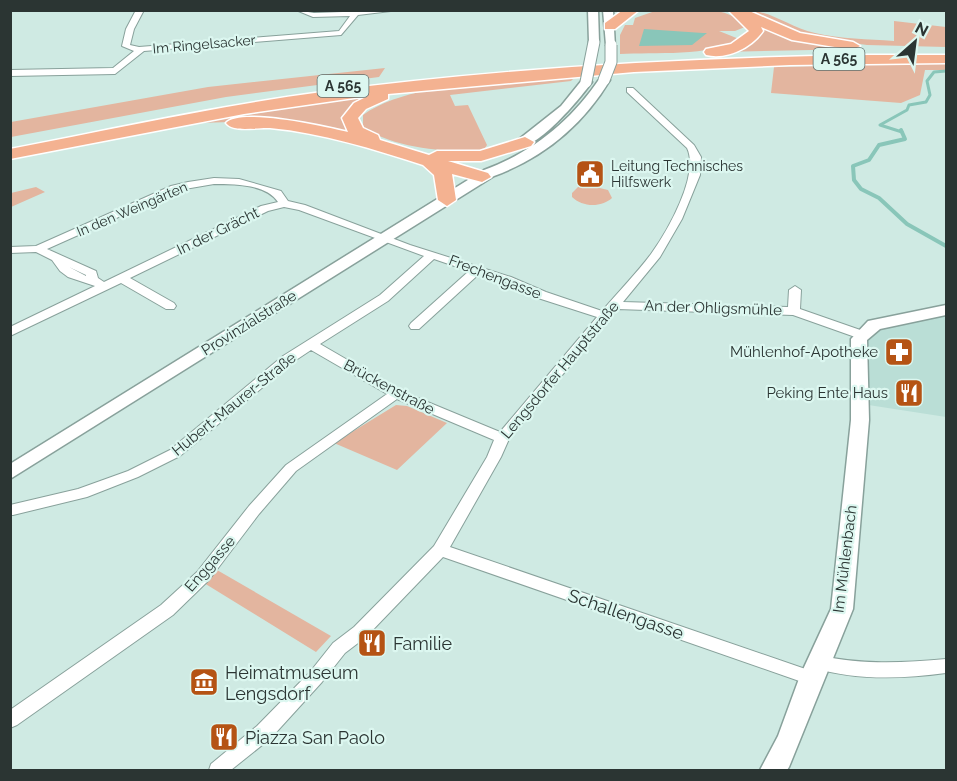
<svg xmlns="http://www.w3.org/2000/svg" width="957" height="781" font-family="Raleway,sans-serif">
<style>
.built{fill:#baded6}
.green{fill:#e3b59f}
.water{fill:#89c6b9}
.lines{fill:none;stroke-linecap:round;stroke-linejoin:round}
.stream-far1{stroke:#89c6b9;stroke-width:3}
.stream{stroke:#89c6b9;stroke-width:4}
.street-casing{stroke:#88a19b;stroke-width:2}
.secondary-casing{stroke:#88a19b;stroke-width:3}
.highway-casing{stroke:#fff;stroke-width:3}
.street{fill:#fff;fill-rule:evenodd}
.secondary{fill:#fff;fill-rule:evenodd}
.highway{fill:#f4b291;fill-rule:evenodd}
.secondary-bridge-casing{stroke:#88a19b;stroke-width:13;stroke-linecap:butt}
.secondary-bridge{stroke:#fff;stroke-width:11}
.labels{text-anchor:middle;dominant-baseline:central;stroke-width:4.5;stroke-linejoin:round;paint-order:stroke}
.far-street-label{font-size:14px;fill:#2b3533;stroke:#dcf7f0}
.shield{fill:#dcf7f0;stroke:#606f6c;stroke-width:1.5}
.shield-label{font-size:14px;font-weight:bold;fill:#2b3533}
.far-poi-label{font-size:14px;fill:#2b3533;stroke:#dcf7f0;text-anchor:start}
.street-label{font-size:15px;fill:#2b3533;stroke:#dcf7f0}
.poi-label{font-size:15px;fill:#2b3533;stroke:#dcf7f0;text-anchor:end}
.near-street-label{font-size:18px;fill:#2b3533;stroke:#dcf7f0}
.near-poi-label{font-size:18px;fill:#2b3533;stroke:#dcf7f0;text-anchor:start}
</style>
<rect width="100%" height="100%" fill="#cfeae3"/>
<path class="built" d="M946,313V417L862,404V339L885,324Z"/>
<path class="green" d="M745,10C773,11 788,27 815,33C841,39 868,39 894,41V21L946,27V47L867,45L809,37Z
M655,11C682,11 729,2 745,27L735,31H719L739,39C711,57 653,52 620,54V35L625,25H633L635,18Z
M755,24L832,45L861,49L721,52L734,49Z
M946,63V70H925L920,95L901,103L771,93L774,67Z
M385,68L379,77L226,97L11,137V122L208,87Z
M576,76L571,81L450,95L455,106L468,105L487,145L483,151C443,152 399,149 363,128V115C412,80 515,82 576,76Z
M382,93L354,107L357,134L263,121L197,123Z
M591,186L608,190L612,198C601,208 582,207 572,197V193L578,187Z
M36,187L45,192L11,207V193Z
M396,405L407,406L447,423L397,470L334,443Z
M217,570L331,636L316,652L204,583Z"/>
<path class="water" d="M644,29L703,33H707L692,45L639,46Z"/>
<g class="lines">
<path class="stream-far1" d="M902,132L880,125L907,110L909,105L926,102L930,95L927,81L934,72L946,71"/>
<path class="stream" d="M901,130L905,139L879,145L869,160L853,166L854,180L861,189L879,198L907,224L946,246"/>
<g class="street-casing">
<path id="street" d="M136,10H144L134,29L130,45L139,47L339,31L350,16L313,17L296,10L314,13L399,10L358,15L341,35L144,51L115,74L10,76V70L113,68L134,51L122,46L126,29Z
M627,88H633L694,145L701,157L700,175L682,219L660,257L623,302L788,307L789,290L795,286L801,290L800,309L866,332L868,335L866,338H858L793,315L617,309L509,439L501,457L450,547L817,673L820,678L817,683L811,685L805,683L443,557L366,637L345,653L322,682L271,738L231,770H209L211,764L257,726L310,672L333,643L354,627L434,546L487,457L494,440L397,399L296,471L259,514L209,580L173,615L17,725L10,728V710L161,605L197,572L249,506L286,465L387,394L311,350L293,362L180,456L138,477L87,497L13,515H10V505L78,489L128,471L170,450L283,356L380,295L424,256L299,210L284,207L268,211L130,278L174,303L176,306L174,309H166L121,283L10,336V327L95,286L68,277L60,271L52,260L36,252L10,253V247L36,246L171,186L188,182L214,178L239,179L281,191L288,201L305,205L410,245L511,277L546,292L602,311C618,292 636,274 651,254C667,232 700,175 687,148L627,92ZM214,184C234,184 266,184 278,202L261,206L104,282L98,278L96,271L47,249L179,190ZM434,259L469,271L411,323L409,326L411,329H419L479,274L503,281L538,298L597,317L500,432L401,391L320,344L388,301ZM69,267L86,275V276Z
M818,655C861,665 902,663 946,659V673C902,679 855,681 812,667L809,662L812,657Z"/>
</g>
<g class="secondary-casing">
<path id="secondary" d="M588,10H598L599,42L594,45L589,42Z
M603,10H613L615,47L606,45Z
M600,78L610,80C583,125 543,158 494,176L10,479V464L484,170C533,152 571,121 600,78Z
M582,80L592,82C581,97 538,150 518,146V140L561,106Z
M946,305V315L880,329L867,340L869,420L853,609L789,767L787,770H760L778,736L800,676L831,609L851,420V339L868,321Z"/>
</g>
<g class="highway-casing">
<path id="highway" d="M623,10H639L615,29H605V23Z
M728,10H747L800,33L853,42L860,46L853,50L792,40L761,27L763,31C751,48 727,60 706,55L704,52L706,49L731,44L749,31Z
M868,55H946V63L790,65L634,72L388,94V99L366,109L358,118L363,128L378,135L380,140L429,155L437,151H480L525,137L534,142L531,146L481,161H448L488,173L491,177L482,182L452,174L456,200L447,206L438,200L434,175L423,165C373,149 323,133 270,128C258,127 233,133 226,123C239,107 328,127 348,132L342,118L354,103L368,96L244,114L10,159V149C114,129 217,106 322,92C503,68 686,58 868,55Z"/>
</g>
<use href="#street" class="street"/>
<use href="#secondary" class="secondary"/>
<use href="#highway" class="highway"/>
<g class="secondary-bridge-casing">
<path id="secondary-bridge" d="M604,80L611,62V45
M586,82L594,42"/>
</g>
<use href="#secondary-bridge" class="secondary-bridge"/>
</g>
<defs>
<g id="civic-square" transform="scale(1.5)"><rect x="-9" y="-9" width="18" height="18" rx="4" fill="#b55314" stroke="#dcf7f0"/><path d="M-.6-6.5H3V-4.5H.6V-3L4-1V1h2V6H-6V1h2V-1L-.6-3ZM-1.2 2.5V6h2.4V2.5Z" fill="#fff"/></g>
<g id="pharmacy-square" transform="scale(1.5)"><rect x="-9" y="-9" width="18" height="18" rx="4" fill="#b55314" stroke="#dcf7f0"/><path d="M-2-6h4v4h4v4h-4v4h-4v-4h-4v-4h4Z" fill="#fff"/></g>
<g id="restaurant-square" transform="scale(1.5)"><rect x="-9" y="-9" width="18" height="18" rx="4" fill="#b55314" stroke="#dcf7f0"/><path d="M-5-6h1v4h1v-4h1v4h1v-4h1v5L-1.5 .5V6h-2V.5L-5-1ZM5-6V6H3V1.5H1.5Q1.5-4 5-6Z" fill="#fff"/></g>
<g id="museum-square" transform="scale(1.5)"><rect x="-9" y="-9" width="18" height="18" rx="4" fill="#b55314" stroke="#dcf7f0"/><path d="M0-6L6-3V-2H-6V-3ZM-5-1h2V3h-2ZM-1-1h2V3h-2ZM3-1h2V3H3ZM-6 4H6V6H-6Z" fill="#fff"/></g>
</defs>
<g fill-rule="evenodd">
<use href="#civic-square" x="590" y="174"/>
<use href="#pharmacy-square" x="899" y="352"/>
<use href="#restaurant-square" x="909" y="393"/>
<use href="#restaurant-square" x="372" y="643"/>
<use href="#museum-square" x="204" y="682"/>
<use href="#restaurant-square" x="224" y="737"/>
</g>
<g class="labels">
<g class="far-street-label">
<text transform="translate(204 44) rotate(-5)">Im Ringelsacker</text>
<text transform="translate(132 209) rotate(-23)">In den Weingärten</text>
</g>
<g class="shield">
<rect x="813.5" y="48" width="51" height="22" rx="4.5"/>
<rect x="317.5" y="75" width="51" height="22" rx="4.5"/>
</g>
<g class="shield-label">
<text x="839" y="59">A 565</text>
<text x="343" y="86">A 565</text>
</g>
<g class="far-poi-label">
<text x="611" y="166">Leitung Technisches<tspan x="611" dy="16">Hilfswerk</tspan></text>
</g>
<g class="street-label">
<text transform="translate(218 231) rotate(-26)">In der Grächt</text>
<text transform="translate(495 277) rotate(21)">Frechengasse</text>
<text transform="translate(713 308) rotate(2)">An der Ohligsmühle</text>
<text transform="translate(249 323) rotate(-32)">Provinzialstraße</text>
<text transform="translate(560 370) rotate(-50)">Lengsdorfer Hauptstraße</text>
<text transform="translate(389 387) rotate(28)">Brückenstraße</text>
<text transform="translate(234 404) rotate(-39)">Hubert-Maurer-Straße</text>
<text transform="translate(845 559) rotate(-83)">Im Mühlenbach</text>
<text transform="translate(210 564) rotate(-49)">Enggasse</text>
</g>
<g class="poi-label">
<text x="878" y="352">Mühlenhof-Apotheke</text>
<text x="888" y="393">Peking Ente Haus</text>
</g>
<g class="near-street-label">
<text transform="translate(626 614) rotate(19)">Schallengasse</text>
</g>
<g class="near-poi-label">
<text x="393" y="643">Familie</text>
<text x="225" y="672">Heimatmuseum<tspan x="225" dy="21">Lengsdorf</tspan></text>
<text x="245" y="737">Piazza San Paolo</text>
</g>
</g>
<rect width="957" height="781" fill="none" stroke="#2b3533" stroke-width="24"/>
<g transform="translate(915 42) rotate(28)" stroke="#dcf7f0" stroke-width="4.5" paint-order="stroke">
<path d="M0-4.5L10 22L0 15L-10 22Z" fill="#2b3533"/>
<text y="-9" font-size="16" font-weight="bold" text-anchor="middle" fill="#2b3533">N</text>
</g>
</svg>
